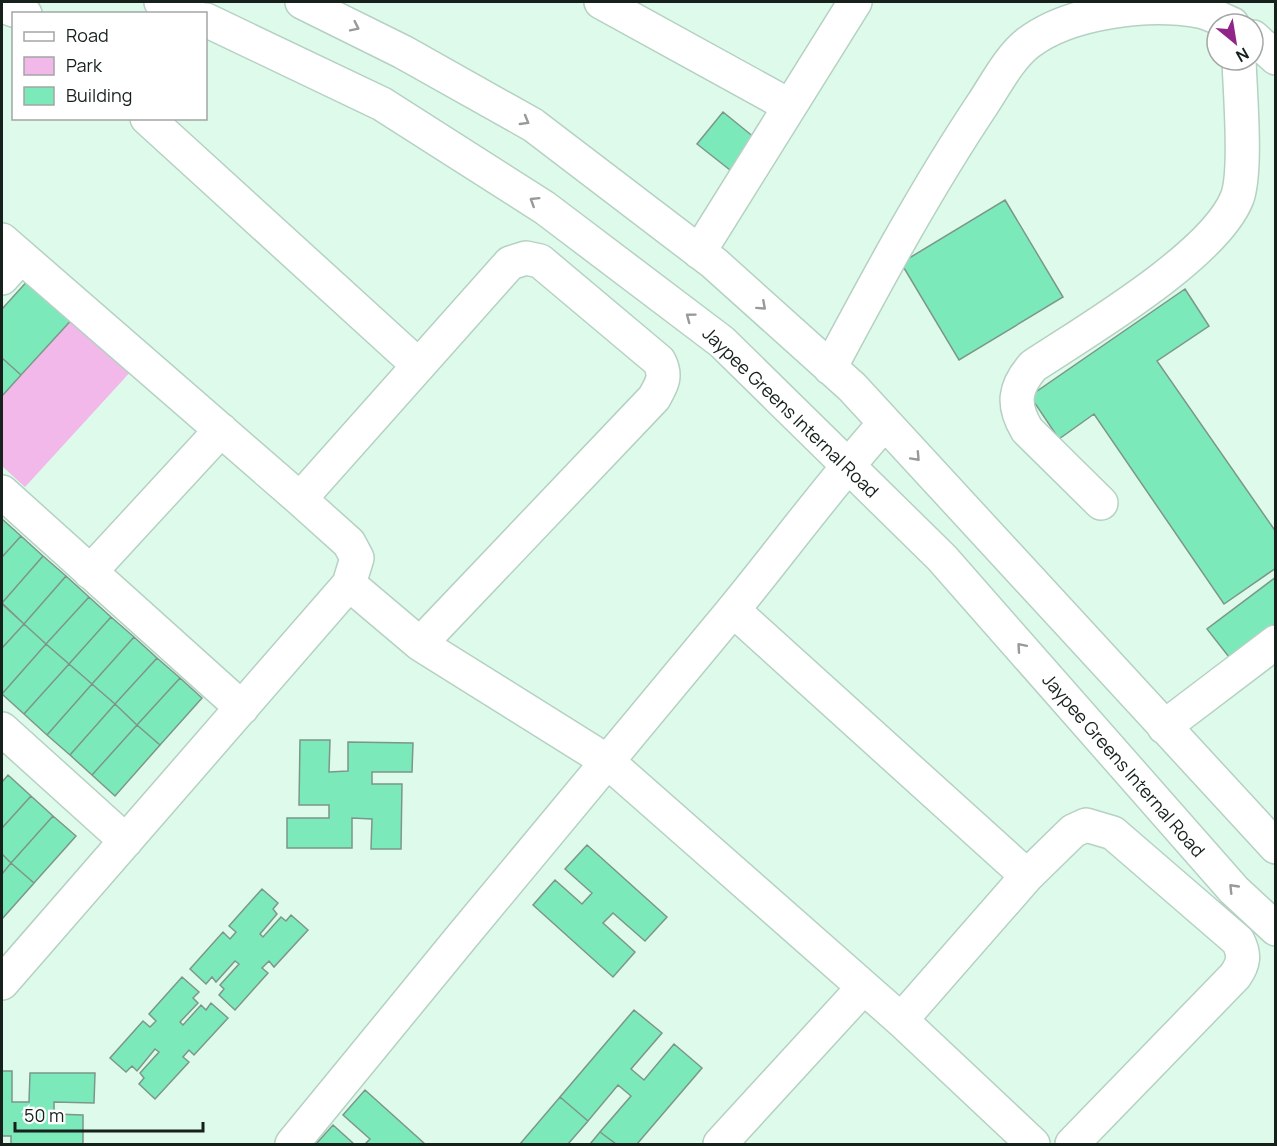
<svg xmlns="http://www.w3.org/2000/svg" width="1277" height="1146" font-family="Manrope,sans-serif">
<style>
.green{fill:#f1b8e9}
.building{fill:#7ce9ba;stroke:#7c9789;stroke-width:1.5}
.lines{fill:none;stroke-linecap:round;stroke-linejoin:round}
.minor-casing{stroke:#b5d1c3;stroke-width:36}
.minor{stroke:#fff;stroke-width:33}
.oneway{stroke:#969b98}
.labels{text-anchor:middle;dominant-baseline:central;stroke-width:5;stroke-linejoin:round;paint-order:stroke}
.street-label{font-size:18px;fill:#16211b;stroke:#fff}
</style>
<rect width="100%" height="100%" fill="#ddfaeb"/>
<path class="green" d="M75,316L133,369L25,487L2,466V397Z"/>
<path class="building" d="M723,112L755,138L730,170L697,144Z
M1005,200L1063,297L959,360L901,263Z
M31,277L75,316L21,375L2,358V309Z
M1185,289L1209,326L1157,361L1276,532V568L1224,604L1094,414L1059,439L1030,396Z
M2,358L21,375L2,396Z
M2,519L21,536L2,557Z
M21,536L43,556L2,603V557Z
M43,556L66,576L24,624L2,603Z
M66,576L89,597L46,644L24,624Z
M1276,577V623L1229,657L1207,629Z
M89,597L111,617L69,664L46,644Z
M2,604L24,624L2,648Z
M111,617L134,637L92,684L69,664Z
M24,624L46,644L2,694V648Z
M134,637L157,658L115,704L92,684Z
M46,644L69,664L24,714L2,694Z
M157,658L180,678L137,725L115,704Z
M69,664L92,684L47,735L24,714Z
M180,678L202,698L160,745L137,725Z
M92,684L115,704L70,755L47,735Z
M115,704L137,725L92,775L70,755Z
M137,725L160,745L115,796L92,775Z
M300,740H330L329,772L348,771V742L413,743L412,772H372V784H402L401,849H371L372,819L352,818V848H287V818H329V805H299Z
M8,775L31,796L2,828V782Z
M31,796L53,816L11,863L2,854V828Z
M53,816L76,836L34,883L11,863Z
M587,845L667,917L645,941L613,913L603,923L635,952L613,977L533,905L555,880L582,904L592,893L565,869Z
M2,854L11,863L2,874Z
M11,863L34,883L2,919V874Z
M262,889L278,903L273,909L277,914L260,934L263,937L281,917L286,921L291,915L308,930L274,967L269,961L262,968L268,973L235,1010L219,995L224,989L220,985L239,964L235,961L216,982L212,977L206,984L190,969L223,932L230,939L236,932L229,926Z
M182,977L199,992L193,998L198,1003L180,1022L183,1025L201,1005L206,1010L211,1003L228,1018L194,1055L189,1050L183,1057L189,1062L155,1099L139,1084L144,1078L140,1073L159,1052L155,1049L137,1071L132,1066L126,1072L110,1058L143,1021L150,1027L156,1021L149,1014Z
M634,1010L662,1033L631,1069L644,1080L674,1044L702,1068L637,1144H616L600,1132L631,1096L618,1085L588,1121L560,1097Z
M2,1071H12V1102H29L30,1073H95L94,1103L54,1102V1114L83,1115V1144H11V1136H2Z
M365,1090L425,1144H365L370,1139L343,1115Z
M560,1097L588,1121L568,1144H520Z
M333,1125L354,1144H316Z
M600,1132L616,1144H590Z"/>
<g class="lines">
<g class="minor-casing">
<path id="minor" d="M161,2L192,14
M302,2L403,52L533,125L714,263L852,387L1276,847
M601,2L790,106
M2,6L25,14
M206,20L382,104L545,208L722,342L942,558L1234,890L1276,929
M1253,37L1276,58
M147,118L418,365
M2,240L300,499L349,543L357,558L349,584L2,983
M699,252L855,2
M2,278L21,257
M830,368C878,278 926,189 982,105C996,84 1009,58 1028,43C1070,11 1149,2 1199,11C1210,13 1222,20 1232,24
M2,492L242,708
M300,499L510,263L526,258L540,261L659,361C667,376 662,384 654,398L420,644
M1101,503L1027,430C1012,405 1014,388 1033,366C1086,331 1214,256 1237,198C1247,172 1240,92 1239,60
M90,572L221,430
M349,584L420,644L607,761L901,1020L1033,1144
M733,610L1027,876
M1164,727L1276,642
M2,729L126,841
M901,1020L1027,876L1073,831L1086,825L1113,833L1238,941C1245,955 1244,963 1235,976L1072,1144
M292,1144C436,967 582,791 728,616C781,552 829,485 885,423
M720,1144L863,988"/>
</g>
<use href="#minor" class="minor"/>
</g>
<defs><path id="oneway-chevron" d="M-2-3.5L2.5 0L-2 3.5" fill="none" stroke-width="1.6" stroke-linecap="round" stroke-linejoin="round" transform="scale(1.5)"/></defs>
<g class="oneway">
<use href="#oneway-chevron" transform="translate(355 27) rotate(26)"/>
<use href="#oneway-chevron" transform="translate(525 121) rotate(30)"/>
<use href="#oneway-chevron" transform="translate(534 201) rotate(-148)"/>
<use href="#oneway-chevron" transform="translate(762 306) rotate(42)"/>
<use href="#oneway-chevron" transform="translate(690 317) rotate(-143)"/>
<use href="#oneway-chevron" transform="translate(916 457) rotate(47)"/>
<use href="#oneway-chevron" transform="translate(1021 647) rotate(-131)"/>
<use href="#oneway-chevron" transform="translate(1233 888) rotate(-134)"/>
</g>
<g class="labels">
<g class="street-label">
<text transform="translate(791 412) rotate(44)">Jaypee Greens Internal Road</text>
<text transform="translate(1124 765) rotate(49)">Jaypee Greens Internal Road</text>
</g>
</g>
<rect width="1277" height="1146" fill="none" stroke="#16211b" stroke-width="6"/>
<rect x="12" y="12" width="195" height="108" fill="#ffffff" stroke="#a2a6a4" stroke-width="1.5"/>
<rect x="24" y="32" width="30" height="9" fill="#ffffff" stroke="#a2a6a4" stroke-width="1.5"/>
<text x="66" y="42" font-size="18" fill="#16211b">Road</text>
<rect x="24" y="57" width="30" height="18" fill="#f1b8e9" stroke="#a2a6a4" stroke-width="1.5"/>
<text x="66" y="72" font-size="18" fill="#16211b">Park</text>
<rect x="24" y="87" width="30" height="18" fill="#7ce9ba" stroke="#a2a6a4" stroke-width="1.5"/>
<text x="66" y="102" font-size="18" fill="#16211b">Building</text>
<g transform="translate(1235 42) rotate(150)"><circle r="28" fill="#ffffff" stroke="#a2a6a4" stroke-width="1.5"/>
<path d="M0-4.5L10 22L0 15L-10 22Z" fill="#912689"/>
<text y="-9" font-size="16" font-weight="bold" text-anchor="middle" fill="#16211b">N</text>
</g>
<path d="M15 1122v9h188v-9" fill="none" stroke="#16211b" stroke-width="3"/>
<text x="24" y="1122" font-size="18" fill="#16211b" stroke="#ffffff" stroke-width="4.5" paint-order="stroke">50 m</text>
</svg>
